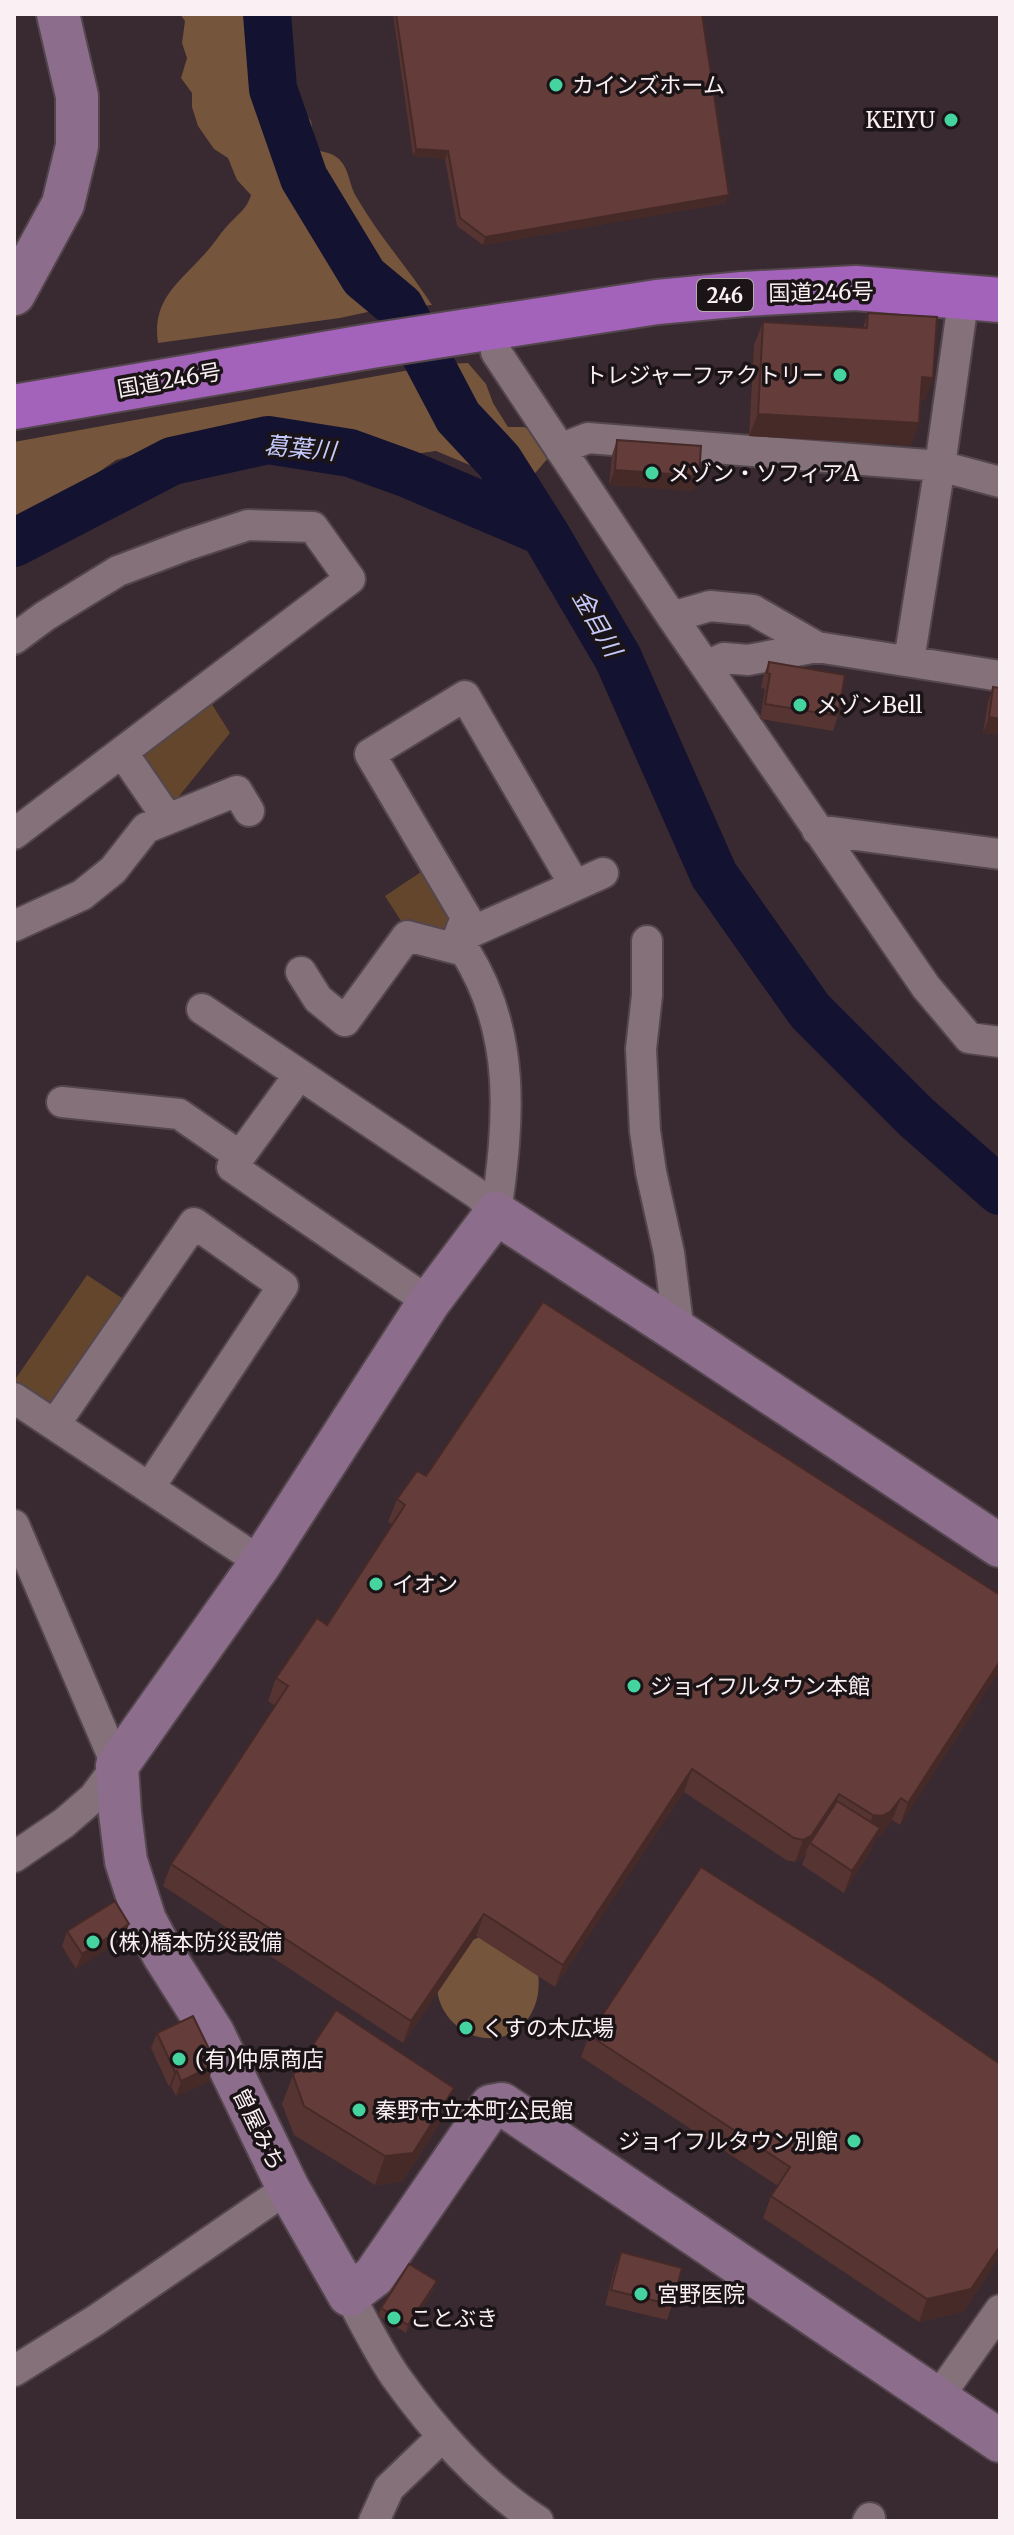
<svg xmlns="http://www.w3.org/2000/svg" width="1014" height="2535" font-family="Merriweather,'Noto Sans JP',serif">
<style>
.green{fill:#64462d}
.forest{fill:#75553b}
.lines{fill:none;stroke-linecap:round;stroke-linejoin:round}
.river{stroke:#131230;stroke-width:48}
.street-casing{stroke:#54464d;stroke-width:34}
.secondary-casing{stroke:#54464d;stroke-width:46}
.highway-casing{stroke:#54464d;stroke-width:48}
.street{stroke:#847179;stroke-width:30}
.secondary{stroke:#8d6d8c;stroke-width:42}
.highway{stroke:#a363ba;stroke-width:44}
.wall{fill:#563431}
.shaded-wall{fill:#462a28}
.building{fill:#643c39;stroke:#462a28;stroke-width:2}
.poi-dot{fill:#45d49f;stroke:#1b1417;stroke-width:3}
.labels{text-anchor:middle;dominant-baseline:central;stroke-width:7;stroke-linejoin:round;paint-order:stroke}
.shield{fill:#1b1417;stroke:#b7adb1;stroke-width:2}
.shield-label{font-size:20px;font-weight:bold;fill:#faeff3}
.poi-label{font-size:22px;fill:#faeff3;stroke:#1b1417;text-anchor:start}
.street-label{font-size:22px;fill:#faeff3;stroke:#1b1417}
.water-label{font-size:24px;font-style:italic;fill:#c5c9fb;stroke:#1b1417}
</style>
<rect width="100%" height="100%" fill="#392930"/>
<path class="green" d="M208,698L230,733L172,805L139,762L140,749Z
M427,868L454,916L451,928L437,936L409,919L403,924L385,896Z
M87,1275L128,1302L60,1404L47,1406L14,1384V1381Z"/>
<path class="forest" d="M180,14H291L282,26L283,40L295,80L298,104L311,121L316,150C325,152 332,153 339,159C350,170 349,186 357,198C379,236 408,268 432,305L377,310L340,318L158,343C151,297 183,280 209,249C216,241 221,232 229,224C238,214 247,209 251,195L237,180L228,158L214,149L198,126L192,107V93L181,78L187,58L182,43L185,21Z
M468,363L486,384L493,403L508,427H524L546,439L548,458L531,478L508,481L436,451L414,454L322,427L256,428L189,440L116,460L40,513L14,527V442L443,364Z
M484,1936L537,1968C546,2008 519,2048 475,2036C454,2030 434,2005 438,1983C439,1978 445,1972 448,1968C461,1949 462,1942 484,1936Z"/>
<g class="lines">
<path class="river" d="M267,14L273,89L304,178L364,277L400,307L458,417L499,461L544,532L618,658L714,875L810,1011L916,1117L1000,1191
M14,543L172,461L268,440L350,453L408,474L544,532"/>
<g class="street-casing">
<path id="street" d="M496,352L672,617L926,987L969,1038L1000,1042
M560,449L588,438L940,466L1000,482
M672,617L710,606L753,610L817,647
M14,639L45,616L118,571L187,545L248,525L313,527L350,579L14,834
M909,661L940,466L964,295
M706,666L724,658L748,660L817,647L1000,676
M168,819L237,791L249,811
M817,830L1000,854
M14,926L82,895L113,870L146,828L168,819L122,752
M458,938L603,873
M647,941V995L641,1049L645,1131L651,1172L669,1253L679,1332
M465,951L458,938L466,917L370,754L465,696L574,884
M301,972L318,999L345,1021L407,936L465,951C517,1034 509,1120 496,1213
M202,1009L479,1195L496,1213
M299,1075L232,1167L429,1302
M62,1102L179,1114L240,1156
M14,1398L244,1551L260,1564
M55,1424L194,1223L283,1286L149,1488
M14,1525L117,1766L94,1797L64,1823L14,1857
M349,2295C364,2322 378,2351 395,2376C432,2428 484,2487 538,2521
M14,2371L96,2320L288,2188
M937,2399L1000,2310
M374,2521L389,2488L442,2437
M868,2521L870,2518"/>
</g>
<g class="secondary-casing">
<path id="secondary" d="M14,294L63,204L77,146V96L58,14
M1000,1546L679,1332L496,1213L429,1302L260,1564L117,1766L120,1813L126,1861L145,1920L163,1954L213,2033L288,2188L349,2295L374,2276L491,2106L502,2104L1000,2441"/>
</g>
<g class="highway-casing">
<path id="highway" d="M14,407L371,346L657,302L743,294L856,288L1000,300"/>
</g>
<use href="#street" class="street"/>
<use href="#secondary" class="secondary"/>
<use href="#highway" class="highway"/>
</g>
<path class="wall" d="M393,14H702L726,203L483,245L457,226L445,159L413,156Z
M868,313L933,378L925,400H920L919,423L911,445L749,436L754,345L763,322L863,328Z
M617,440L694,491L609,485L612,455Z
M769,662L838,716L833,731L760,719L765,689L761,688L763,677Z
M993,687L1000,688V735L983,733L988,702Z
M426,1476L1000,1595V1670L900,1825L892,1820L882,1834L876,1837L871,1850L844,1893L802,1865L807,1852L803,1858L795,1862L786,1860L684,1792L555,1987L476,1936L403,2043L163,1886L171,1864L275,1706L268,1701L276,1678L327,1625L393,1524L388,1522L397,1499Z
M67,1931L124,1939L76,1969L62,1946Z
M157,2033L212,2055L210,2060L213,2066L208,2082L176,2096L171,2087H169L151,2048Z
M589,2035L1000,2064V2256L963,2312L919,2322L763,2218L771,2196L778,2186L581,2057Z
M293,2075L444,2117L402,2182L375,2185L294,2135L282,2104Z
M621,2252L672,2305L667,2320L605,2305L615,2267Z
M437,2281L434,2289L406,2333L378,2316L381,2308Z"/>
<path class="shaded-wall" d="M416,149L448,151L445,159L413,156Z
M729,195L726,203L483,245L485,237Z
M922,377L933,378L925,400L913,399Z
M758,414L919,423L911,445L749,436Z
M615,470L699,476L694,491L609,485Z
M989,717L1000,719V735L983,733Z
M1000,1661V1670L900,1825L908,1803Z
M692,1769L684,1792L555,1987L563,1965Z
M839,1794L831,1816L810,1843L803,1858L795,1862L803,1840Z
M901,1798L892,1820L882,1834L876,1837L871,1850L844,1893L873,1815Z
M484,1914L476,1936L403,2043L411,2021Z
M129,1924L124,1939L76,1969L82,1954Z
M212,2055L206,2070L213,2066L208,2082L176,2096L181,2081L208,2057Z
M177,2071L171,2087H169L175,2072Z
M454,2088L444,2117L402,2182L375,2185L385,2156Z
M1000,2246V2256L963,2312L919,2322L927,2299Z
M437,2281L434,2289L406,2333L408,2325Z"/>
<path class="building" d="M396,14H702L729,195L485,237L460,218L448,151L416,149Z
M868,313L937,317L933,378L922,377L919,423L758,414L763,322L867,328Z
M617,440L701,446L699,476L615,470Z
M769,662L845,675L838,716L765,704L770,674L767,673Z
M993,687L1000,688V719L989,717Z
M543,1302L1000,1595V1661L908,1803L901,1798L890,1812L882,1816L873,1815L839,1794L811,1836L803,1840L794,1838L692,1769L563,1965L484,1914L411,2021L171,1864L288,1686L276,1678L317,1618L327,1625L405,1505L397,1499L417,1471L426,1476Z
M837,1801L880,1828L852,1871L810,1843Z
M701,1867L877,1979L1000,2064V2246L971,2289L927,2299L771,2196L790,2167L589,2035Z
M115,1901L129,1924L82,1954L67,1931Z
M336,2010L454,2088L413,2153L385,2156L304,2106L293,2075Z
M193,2016L212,2055L208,2057L213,2066L181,2081L177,2071L175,2072L157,2033Z
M621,2252L682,2268L672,2305L611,2290Z
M409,2264L437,2281L408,2325L381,2308Z"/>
<g class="poi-dot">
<circle cx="556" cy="85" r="8"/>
<circle cx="951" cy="120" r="8"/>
<circle cx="840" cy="375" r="8"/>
<circle cx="652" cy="473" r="8"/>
<circle cx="800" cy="705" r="8"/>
<circle cx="376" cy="1584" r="8"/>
<circle cx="634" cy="1686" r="8"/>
<circle cx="93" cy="1942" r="8"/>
<circle cx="466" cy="2028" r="8"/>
<circle cx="179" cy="2059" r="8"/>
<circle cx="359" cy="2110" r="8"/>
<circle cx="854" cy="2141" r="8"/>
<circle cx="641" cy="2294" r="8"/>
<circle cx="394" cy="2318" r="8"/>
</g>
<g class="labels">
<rect class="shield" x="697" y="279" width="56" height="32" rx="6"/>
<g class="shield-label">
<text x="725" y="295">246</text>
</g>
<g class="poi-label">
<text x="572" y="85">カインズホーム</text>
<text x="935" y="120" text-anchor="end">KEIYU</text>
<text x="824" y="375" text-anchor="end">トレジャーファクトリー</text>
<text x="668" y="473">メゾン・ソフィアA</text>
<text x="816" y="705">メゾンBell</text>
<text x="392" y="1584">イオン</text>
<text x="650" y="1686">ジョイフルタウン本館</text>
<text x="109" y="1942">(株)橋本防災設備</text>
<text x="482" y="2028">くすの木広場</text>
<text x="195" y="2059">(有)仲原商店</text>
<text x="375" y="2110">秦野市立本町公民館</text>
<text x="838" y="2141" text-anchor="end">ジョイフルタウン別館</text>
<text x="657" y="2294">宮野医院</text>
<text x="410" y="2318">ことぶき</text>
</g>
<g class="street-label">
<text transform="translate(821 292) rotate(-1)">国道246号</text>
<text transform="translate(169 380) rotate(-10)">国道246号</text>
<text transform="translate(259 2129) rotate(64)">曽屋みち</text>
</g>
<g class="water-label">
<text transform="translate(300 448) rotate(5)">葛葉川</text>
<text transform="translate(597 623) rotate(60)">金目川</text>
</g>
</g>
<rect width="1014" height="2535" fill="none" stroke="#faeff3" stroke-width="32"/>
</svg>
